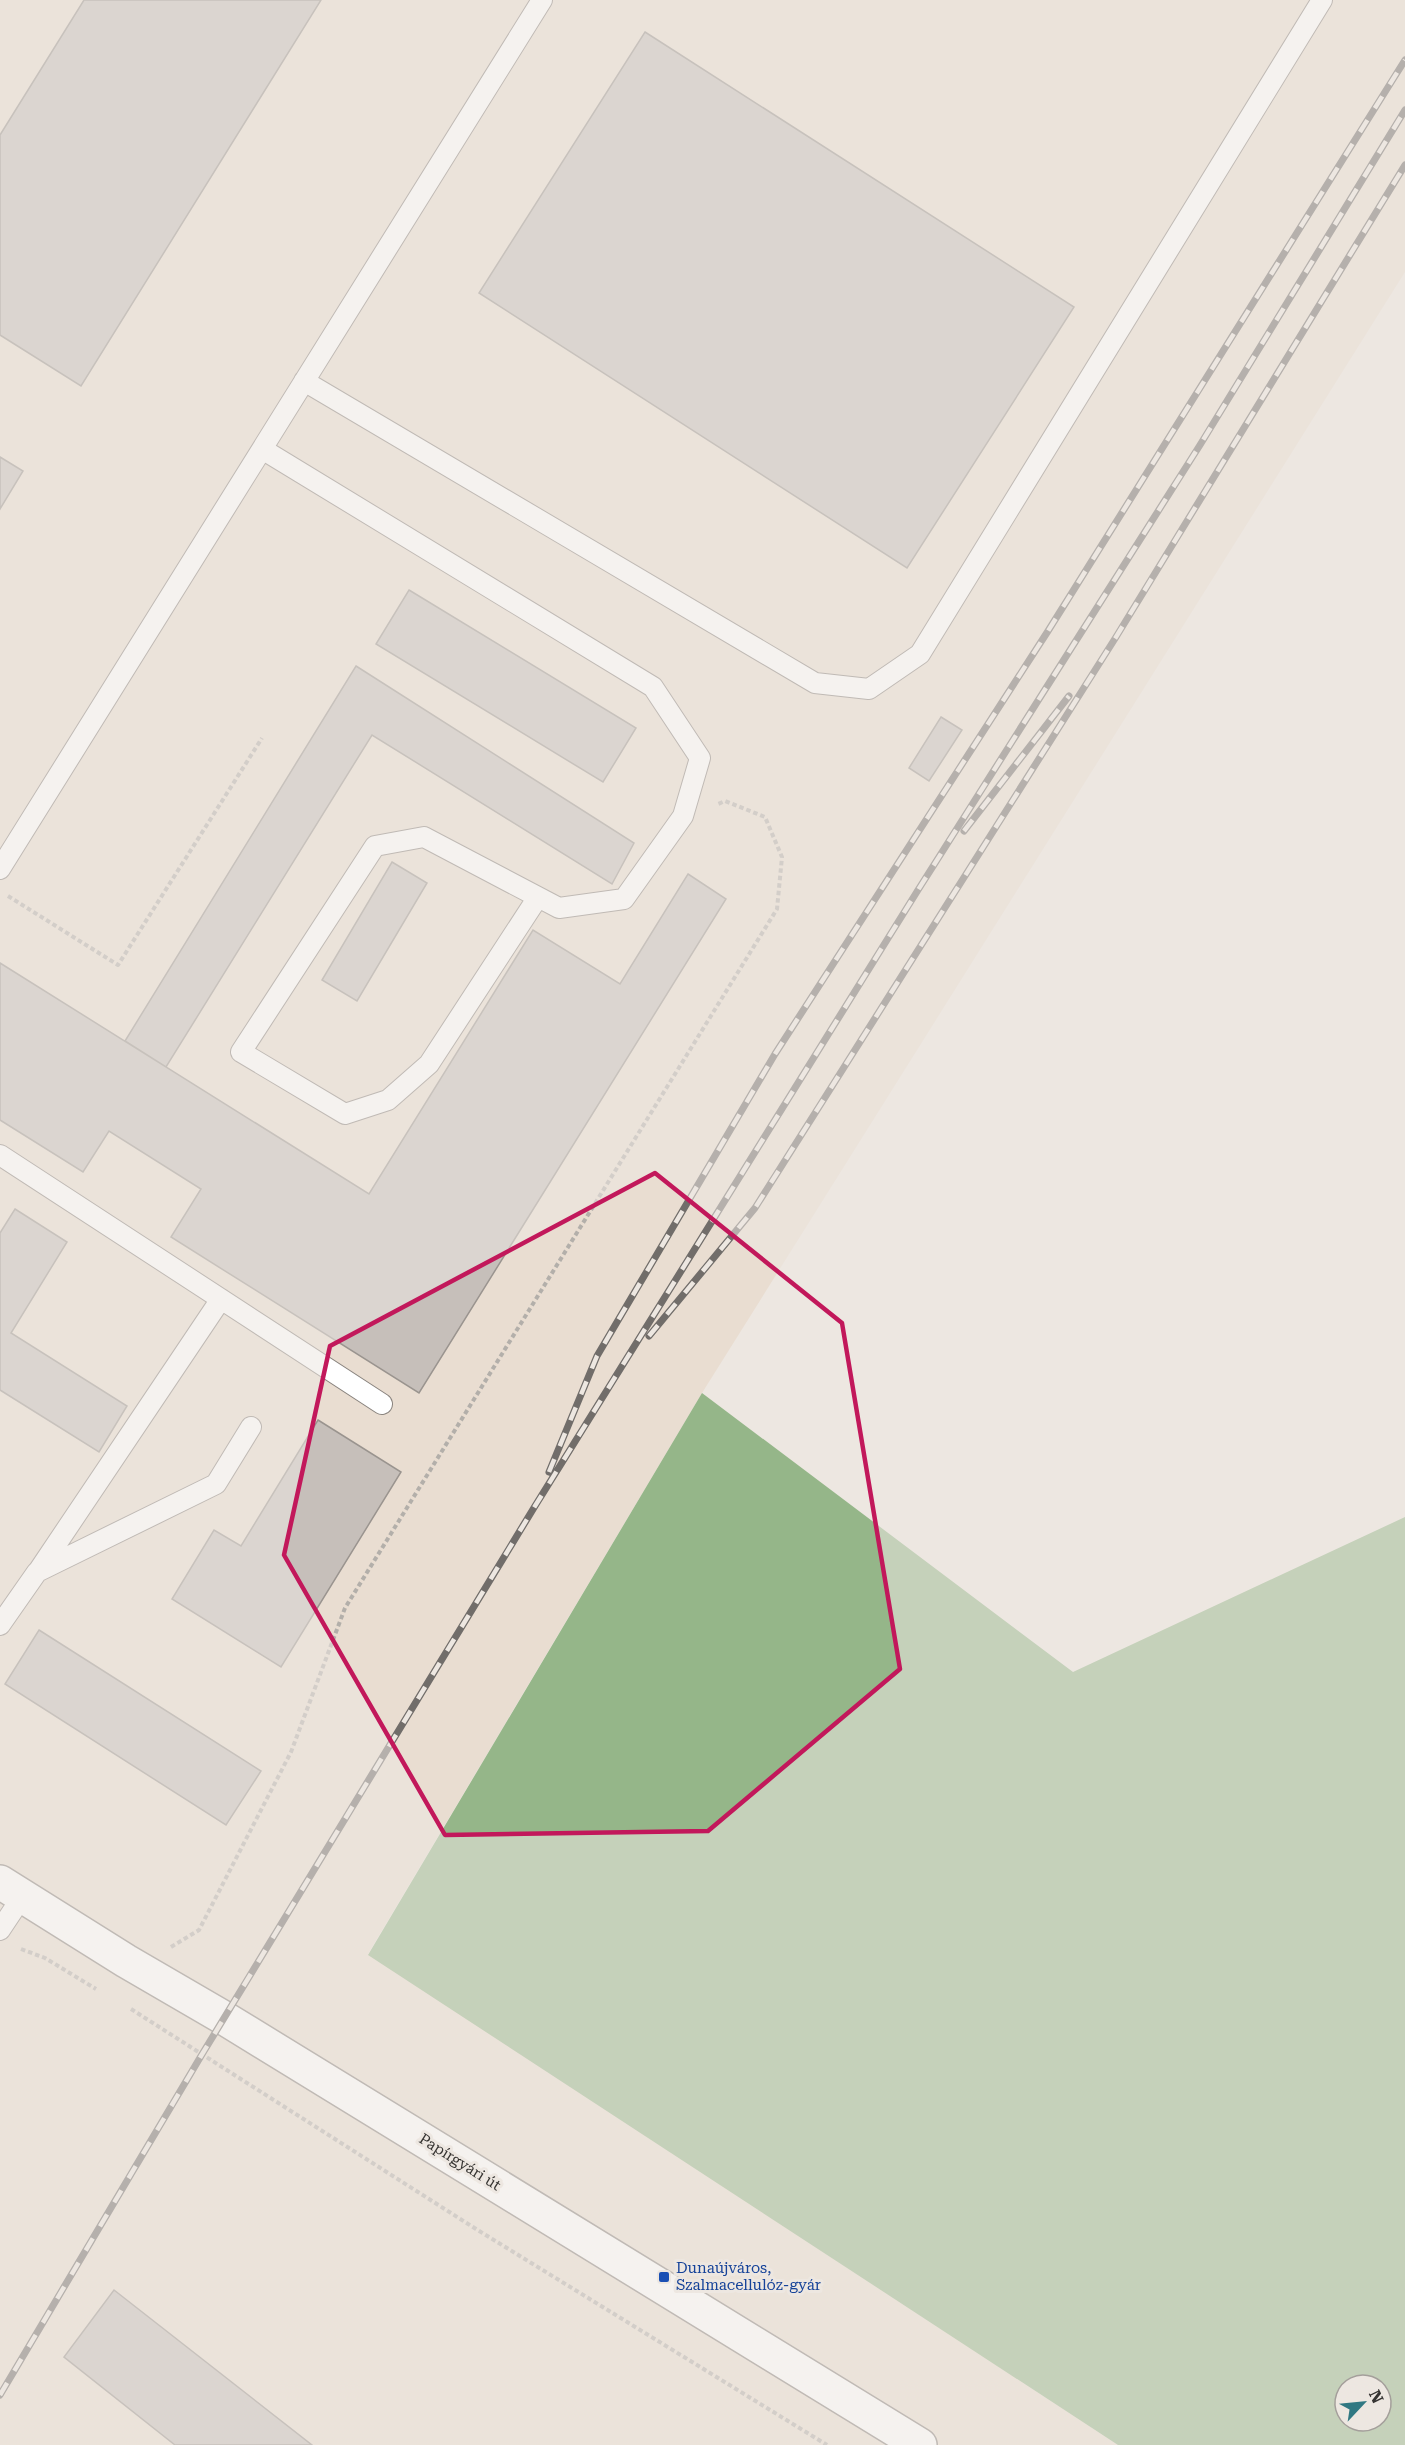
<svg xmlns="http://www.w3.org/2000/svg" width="1405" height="2445" font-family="'Roboto Serif',serif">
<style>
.built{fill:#e9ddd1}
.forest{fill:#95b689;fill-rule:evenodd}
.building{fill:#c6bfba;stroke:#9a948f;stroke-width:1.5}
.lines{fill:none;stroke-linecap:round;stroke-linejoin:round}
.service-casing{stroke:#8a847f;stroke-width:22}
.tertiary-casing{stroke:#8a847f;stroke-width:36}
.path{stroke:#b3afaa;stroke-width:4;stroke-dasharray:4.5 3;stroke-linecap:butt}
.service{stroke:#fff;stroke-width:20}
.tertiary{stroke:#fff;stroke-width:33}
.rail-casing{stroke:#716d6a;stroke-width:7}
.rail{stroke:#ede7e1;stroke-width:4.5;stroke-dasharray:14;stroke-linecap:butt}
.marked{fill:none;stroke:#c2185b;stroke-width:4.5;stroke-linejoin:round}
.transit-dot{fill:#1a4fb4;stroke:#ede7e1;stroke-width:2}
.labels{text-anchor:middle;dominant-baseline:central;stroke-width:6;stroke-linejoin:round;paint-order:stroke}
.street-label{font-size:15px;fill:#363432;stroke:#ede7e1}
.transit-label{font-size:15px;fill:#164399;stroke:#ede7e1;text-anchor:start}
</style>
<rect width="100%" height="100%" fill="#ede7e1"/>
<path class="built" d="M0,0H1405V272L702,1393L368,1954L1118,2445H0Z"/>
<path class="forest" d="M702,1393L1073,1672L1405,1517V2445H1118L368,1955ZM1345,2385H1381V2421H1345Z"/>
<path class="building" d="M84,0H321L81,386L0,335V135Z
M645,32L1074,307L907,568L479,293Z
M0,457L23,471L0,509Z
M409,590L636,728L603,782L376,644Z
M356,666L634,843L612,884L372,735L166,1067L125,1041Z
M941,717L962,730L929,781L909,768Z
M392,862L427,883L357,1001L322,980Z
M688,874L726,899L419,1393L171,1237L201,1189L109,1131L83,1172L0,1120V963L369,1194L533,930L620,984Z
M15,1209L67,1242L11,1333L127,1406L99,1452L0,1390V1233Z
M318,1420L401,1472L281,1667L172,1599L214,1530L241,1546Z
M39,1630L261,1771L226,1825L5,1684Z
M114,2290L312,2445H175L64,2357Z"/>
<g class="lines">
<g class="service-casing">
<path id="service" d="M304,381L815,683L869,689L920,654L1322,0
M262,449L653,687L700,758L683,816L624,899L559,908L424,837L375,846L241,1052L345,1114L388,1100L429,1064L538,897
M0,869L542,0
M0,1155L382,1404
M39,1570L221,1299
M0,1625L37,1572L216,1484L251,1427
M0,1930L22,1897"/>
</g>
<g class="tertiary-casing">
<path id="tertiary" d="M0,1882L126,1961L224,2018L920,2445"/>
</g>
<path class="path" d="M8,896L118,965L262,738
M171,1947L199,1930L291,1752L345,1608L777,909L782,857L765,817L725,801L718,804
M21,1949L45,1958L96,1989
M131,2009L476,2229L827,2445"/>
<use href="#service" class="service"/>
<use href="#tertiary" class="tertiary"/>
<g class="rail-casing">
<path id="rail" d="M964,831L1069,696
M649,1336L755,1208L1116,637L1405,165
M549,1472L597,1356L775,1054L1048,631L1405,60
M0,2395L201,2056L535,1506L918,890L1200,445L1405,110"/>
</g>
<use href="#rail" class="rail"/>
</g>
<path d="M0 0H1405V2445H0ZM655,1173L842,1323L900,1669L708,1831L445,1835L284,1555L330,1346Z" fill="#ede7e1" fill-opacity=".55" fill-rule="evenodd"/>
<path class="marked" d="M655,1173L842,1323L900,1669L708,1831L445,1835L284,1555L330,1346Z"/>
<rect class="transit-dot" x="658" y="2271" width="12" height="12" rx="3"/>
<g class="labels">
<g class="street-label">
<text transform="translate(460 2162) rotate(32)">Papírgyári út</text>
</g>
<g class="transit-label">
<text x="676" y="2268">Dunaújváros,<tspan x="676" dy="17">Szalmacellulóz-gyár</tspan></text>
</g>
</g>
<g transform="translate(1363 2403) rotate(64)"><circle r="28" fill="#ede7e1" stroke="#a49f9b" stroke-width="1.5"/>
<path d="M0-4.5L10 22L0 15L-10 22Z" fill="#307882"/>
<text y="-9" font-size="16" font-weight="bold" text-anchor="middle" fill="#363432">N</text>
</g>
</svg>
